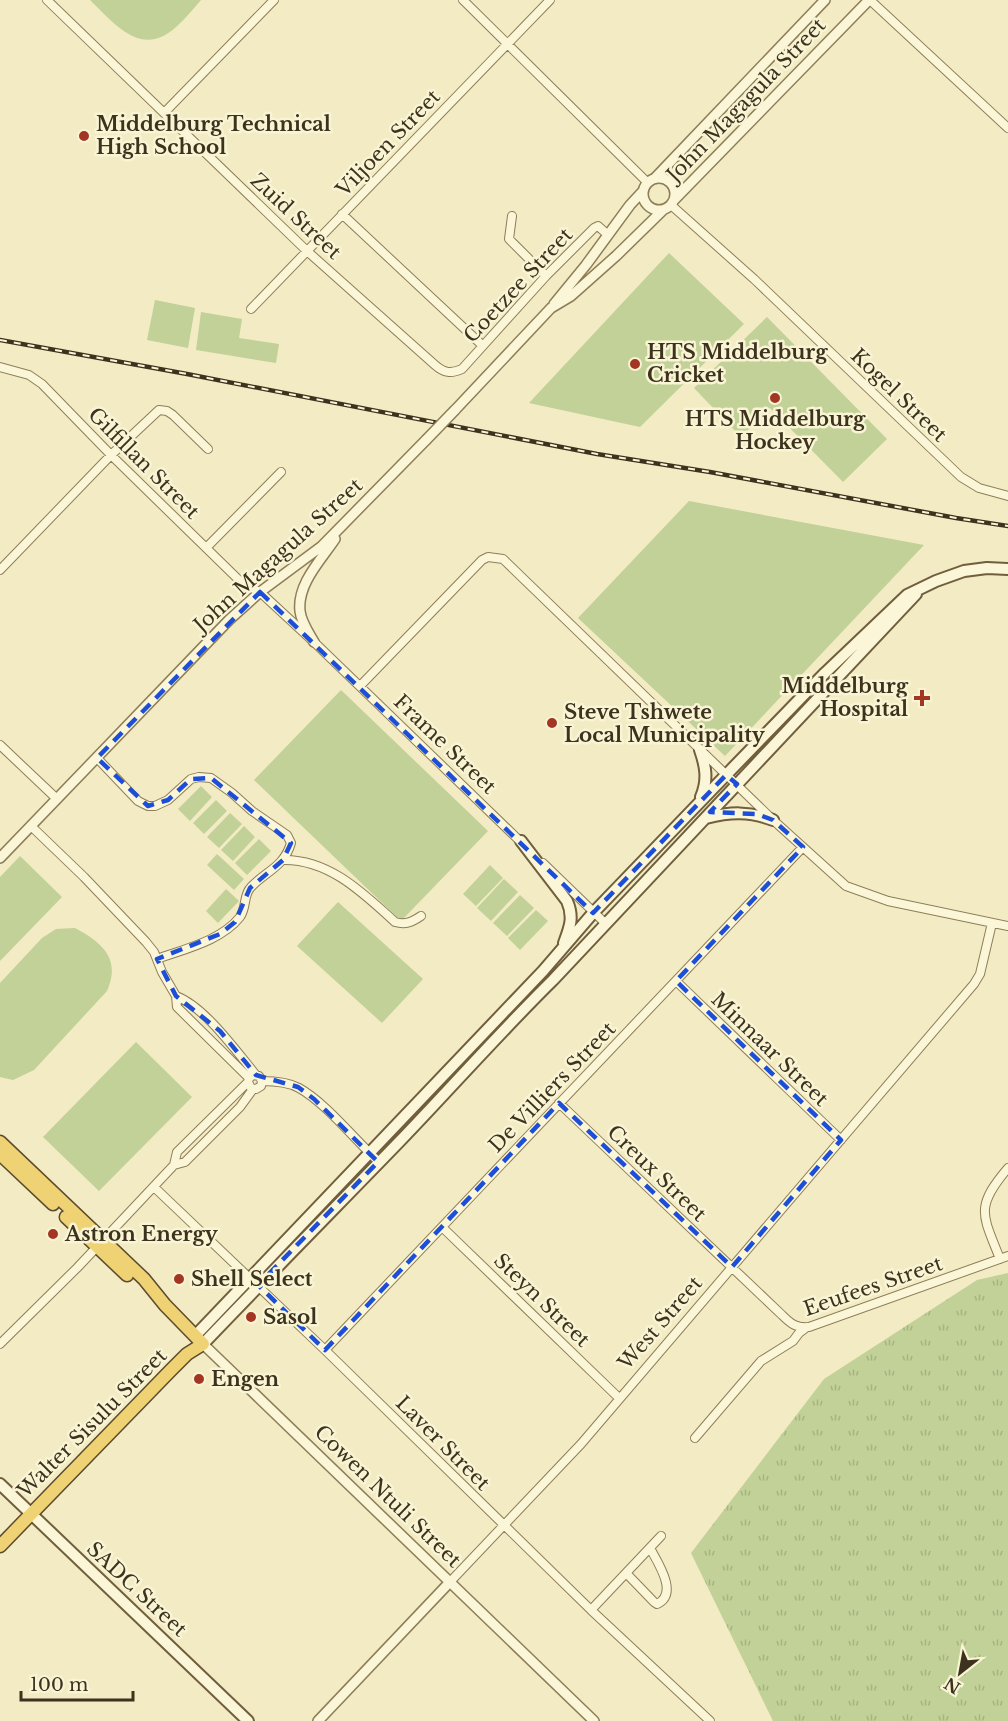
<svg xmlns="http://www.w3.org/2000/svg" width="1008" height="1721" font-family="'Libre Baskerville',serif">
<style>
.grass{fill:url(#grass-tufts)}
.green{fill:#c1d197}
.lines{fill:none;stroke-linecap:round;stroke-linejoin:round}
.minor-casing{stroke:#8e7e58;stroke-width:10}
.tertiary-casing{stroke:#8e7e58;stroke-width:12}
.secondary-casing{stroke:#705e3c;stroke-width:14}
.trunk-casing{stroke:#5c4a2d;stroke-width:15}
.minor{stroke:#fbf6d8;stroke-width:8}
.tertiary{stroke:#fbf6d8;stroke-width:9}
.secondary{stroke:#fbf6d8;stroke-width:10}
.trunk{stroke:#efd274;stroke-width:12}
.rail-casing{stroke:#3d321e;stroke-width:4.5}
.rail{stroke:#f8f4d4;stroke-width:2;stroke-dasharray:7;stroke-linecap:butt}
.tertiary-bridge-casing{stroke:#8e7e58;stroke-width:12;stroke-linecap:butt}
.tertiary-bridge{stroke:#fbf6d8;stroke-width:9}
.marked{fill:none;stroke:#1d4ed8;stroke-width:4.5;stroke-dasharray:12 8;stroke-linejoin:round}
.poi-dot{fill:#a33623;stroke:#f8f4d4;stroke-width:2}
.labels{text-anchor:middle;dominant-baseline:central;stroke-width:5;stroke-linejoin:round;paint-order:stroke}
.street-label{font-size:20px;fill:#3d321e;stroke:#f8f4d4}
.poi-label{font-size:20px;font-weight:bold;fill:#3d321e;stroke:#f8f4d4;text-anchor:start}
</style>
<defs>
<pattern id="grass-tufts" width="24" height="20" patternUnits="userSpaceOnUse" patternTransform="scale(1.5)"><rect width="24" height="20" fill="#c1d197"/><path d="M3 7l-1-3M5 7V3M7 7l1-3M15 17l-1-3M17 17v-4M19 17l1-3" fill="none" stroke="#a7b482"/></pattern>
</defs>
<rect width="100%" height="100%" fill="#f2ebc4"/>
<path class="grass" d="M1008,1273V1721H773L691,1553L824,1379L977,1280Z"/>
<path class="green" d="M90,0H201C193,9 185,19 176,27C141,59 114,23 90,0Z
M669,253L744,324L640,427L529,403Z
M155,300L195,308L188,348L147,340Z
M201,312L242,319L239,338L279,344L276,363L196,350Z
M767,317L887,439L843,482L770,408L741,437L694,388Z
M689,501L924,545L725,756L578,618Z
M341,690L488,831L401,921L254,780Z
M201,786L212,797L190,821L178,809Z
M216,800L227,811L204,834L193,823Z
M230,813L242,824L219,848L207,837Z
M244,826L255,837L233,861L221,850Z
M259,839L271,851L247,875L235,863Z
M217,854L244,879L234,890L207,865Z
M20,856L62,897L0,961V877Z
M490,865L503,878L476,906L463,894Z
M504,879L518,892L491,921L477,908Z
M226,889L239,901L218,923L206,911Z
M520,895L534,908L507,936L493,923Z
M338,902L423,979L382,1023L297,946Z
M536,910L548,921L520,950L508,938Z
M75,928C103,943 121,959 107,991L34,1070L13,1080L0,1077V983L42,938L56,929Z
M136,1042L192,1097L99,1191L43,1137Z"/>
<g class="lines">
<g class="minor-casing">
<path id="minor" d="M47,0L307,251L435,365C444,373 451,374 462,369L546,276L594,228L598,226L608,235
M463,0L647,182
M870,0L1008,128
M164,113L274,0
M671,205L754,279L961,477L979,488L1008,496
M342,214L482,345
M512,216L509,239L546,276
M251,309L550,0
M0,367L29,375L42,384L111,455L243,584L260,592L314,642L524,845
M206,548L281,472
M0,570L111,455L159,410L167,411L173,415L208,449
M360,686L482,560L488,557L503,559L773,820L846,886L888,901L1008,926
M0,745L57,799
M97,758L138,801L148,806H155L168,800L191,779L199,777L211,778L232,793L252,811L287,835L291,843C284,867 266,871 251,887C243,895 247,907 240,917C221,941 184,949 157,959
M31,826L84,877L146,942L154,952L162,972L176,996L177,1007L249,1078L248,1082L251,1088L256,1089L261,1086L262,1081L259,1076L253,1075L249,1078
M283,860C329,859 363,893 395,922C406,925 412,922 421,916
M543,863L605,923
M676,981L841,1140
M176,996C205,1007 236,1051 256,1075
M262,1081C274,1081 288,1082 299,1088C326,1103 355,1140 379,1162
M559,1103L782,1315C791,1324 796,1328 809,1327L1008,1256
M174,1165L185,1162L240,1107L253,1089
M154,1187L325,1350L591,1610L710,1721
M442,1227L619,1398
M1000,1259C983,1215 974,1208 1008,1168
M0,1344L77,1268L174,1165L177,1152L248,1082
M325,1350L803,847
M695,1438L761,1361L793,1341L799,1333L807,1327
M626,1573L654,1602L657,1604C679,1594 658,1563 650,1548
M449,1583L581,1444L974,984L980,974L992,923
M591,1610L661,1536"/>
</g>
<g class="tertiary-casing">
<path id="tertiary" d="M643 194a16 16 0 1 1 32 0a16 16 0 1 1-32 0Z
M655,178L825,0
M674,200L869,0
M554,304L586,265L630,205L643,191
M455,410L551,308L571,296L616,256L663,210
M314,642C309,633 301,622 300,611C297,584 321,560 335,539
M0,858L229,620L260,592L322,546L426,440
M203,1344L594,1721
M318,1721L449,1583"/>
</g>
<g class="secondary-casing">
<path id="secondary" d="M700,750C706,767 708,780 701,797
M706,818C730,812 749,811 773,820
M521,841L567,901C574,917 570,927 564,943
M195,1336L543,971L593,913L726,775L825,673L907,595L936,581L964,571L987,568L1008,569
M203,1344C268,1276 334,1209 399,1142C451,1088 500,1032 553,980L916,594
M0,1484L248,1721"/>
</g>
<g class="trunk-casing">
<path id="trunk" d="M0,1142L144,1279L165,1305L203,1344L187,1354L171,1370L0,1546
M0,1154L53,1204
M66,1217L127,1275"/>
</g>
<use href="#minor" class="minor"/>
<use href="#tertiary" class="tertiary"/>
<use href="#secondary" class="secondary"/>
<use href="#trunk" class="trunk"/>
<g class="rail-casing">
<path id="rail" d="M0,340L187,374L597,454L710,472L956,518L1008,526"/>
</g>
<use href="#rail" class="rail"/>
<g class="tertiary-bridge-casing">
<path id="tertiary-bridge" d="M426,440L455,410"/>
</g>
<use href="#tertiary-bridge" class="tertiary-bridge"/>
</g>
<path class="marked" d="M260,592L593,913L726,775L737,784L710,812L757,814L773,820L803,847L676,981L841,1140L732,1267L559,1103L325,1350L258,1285L378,1162L314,1099L298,1087L256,1075L220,1031L176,996L157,959L220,934L235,922L250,888L283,860L291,843L211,778L191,779L168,800L148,806L97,758Z"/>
<g class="poi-dot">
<circle cx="84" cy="136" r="6"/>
<circle cx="635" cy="364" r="6"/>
<circle cx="775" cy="398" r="6"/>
<path d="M919 689h6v6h6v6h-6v6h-6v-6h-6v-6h6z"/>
<circle cx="552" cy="723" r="6"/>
<circle cx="53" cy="1234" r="6"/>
<circle cx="179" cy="1279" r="6"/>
<circle cx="251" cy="1317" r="6"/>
<circle cx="199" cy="1379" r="6"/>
</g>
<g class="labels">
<g class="street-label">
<text transform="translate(746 100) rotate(-46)">John Magagula Street</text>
<text transform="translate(388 143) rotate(-46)">Viljoen Street</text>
<text transform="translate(296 216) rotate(43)">Zuid Street</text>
<text transform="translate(518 285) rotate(-47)">Coetzee Street</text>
<text transform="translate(899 395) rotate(44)">Kogel Street</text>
<text transform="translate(144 463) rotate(45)">Gilfillan Street</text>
<text transform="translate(278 555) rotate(-42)">John Magagula Street</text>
<text transform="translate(445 744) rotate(44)">Frame Street</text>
<text transform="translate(770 1049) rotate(44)">Minnaar Street</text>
<text transform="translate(552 1087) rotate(-46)">De Villiers Street</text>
<text transform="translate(657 1173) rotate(44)">Creux Street</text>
<text transform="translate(873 1286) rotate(-19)">Eeufees Street</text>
<text transform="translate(542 1300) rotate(44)">Steyn Street</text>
<text transform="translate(660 1323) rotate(-49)">West Street</text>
<text transform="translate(92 1423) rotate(-45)">Walter Sisulu Street</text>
<text transform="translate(443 1443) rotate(45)">Laver Street</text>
<text transform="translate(388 1496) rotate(44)">Cowen Ntuli Street</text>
<text transform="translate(137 1589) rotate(43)">SADC Street</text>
</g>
<g class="poi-label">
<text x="96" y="124">Middelburg Technical<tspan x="96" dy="23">High School</tspan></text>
<text x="647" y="352">HTS Middelburg<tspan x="647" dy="23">Cricket</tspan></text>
<text x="775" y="419" text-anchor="middle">HTS Middelburg<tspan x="775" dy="23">Hockey</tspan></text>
<text x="908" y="686" text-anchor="end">Middelburg<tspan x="908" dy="23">Hospital</tspan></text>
<text x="564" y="712">Steve Tshwete<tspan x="564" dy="23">Local Municipality</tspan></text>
<text x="65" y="1234">Astron Energy</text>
<text x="191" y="1279">Shell Select</text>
<text x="263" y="1317">Sasol</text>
<text x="211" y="1379">Engen</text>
</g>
</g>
<g transform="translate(960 1673) rotate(211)" stroke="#f8f4d4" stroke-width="4.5" paint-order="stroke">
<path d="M0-4.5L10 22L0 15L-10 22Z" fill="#3d321e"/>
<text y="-9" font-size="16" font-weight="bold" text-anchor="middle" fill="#3d321e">N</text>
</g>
<path d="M21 1691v9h112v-9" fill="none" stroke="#3d321e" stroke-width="3"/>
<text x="30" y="1691" font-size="18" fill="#3d321e" stroke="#f8f4d4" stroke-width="4.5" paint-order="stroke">100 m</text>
</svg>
